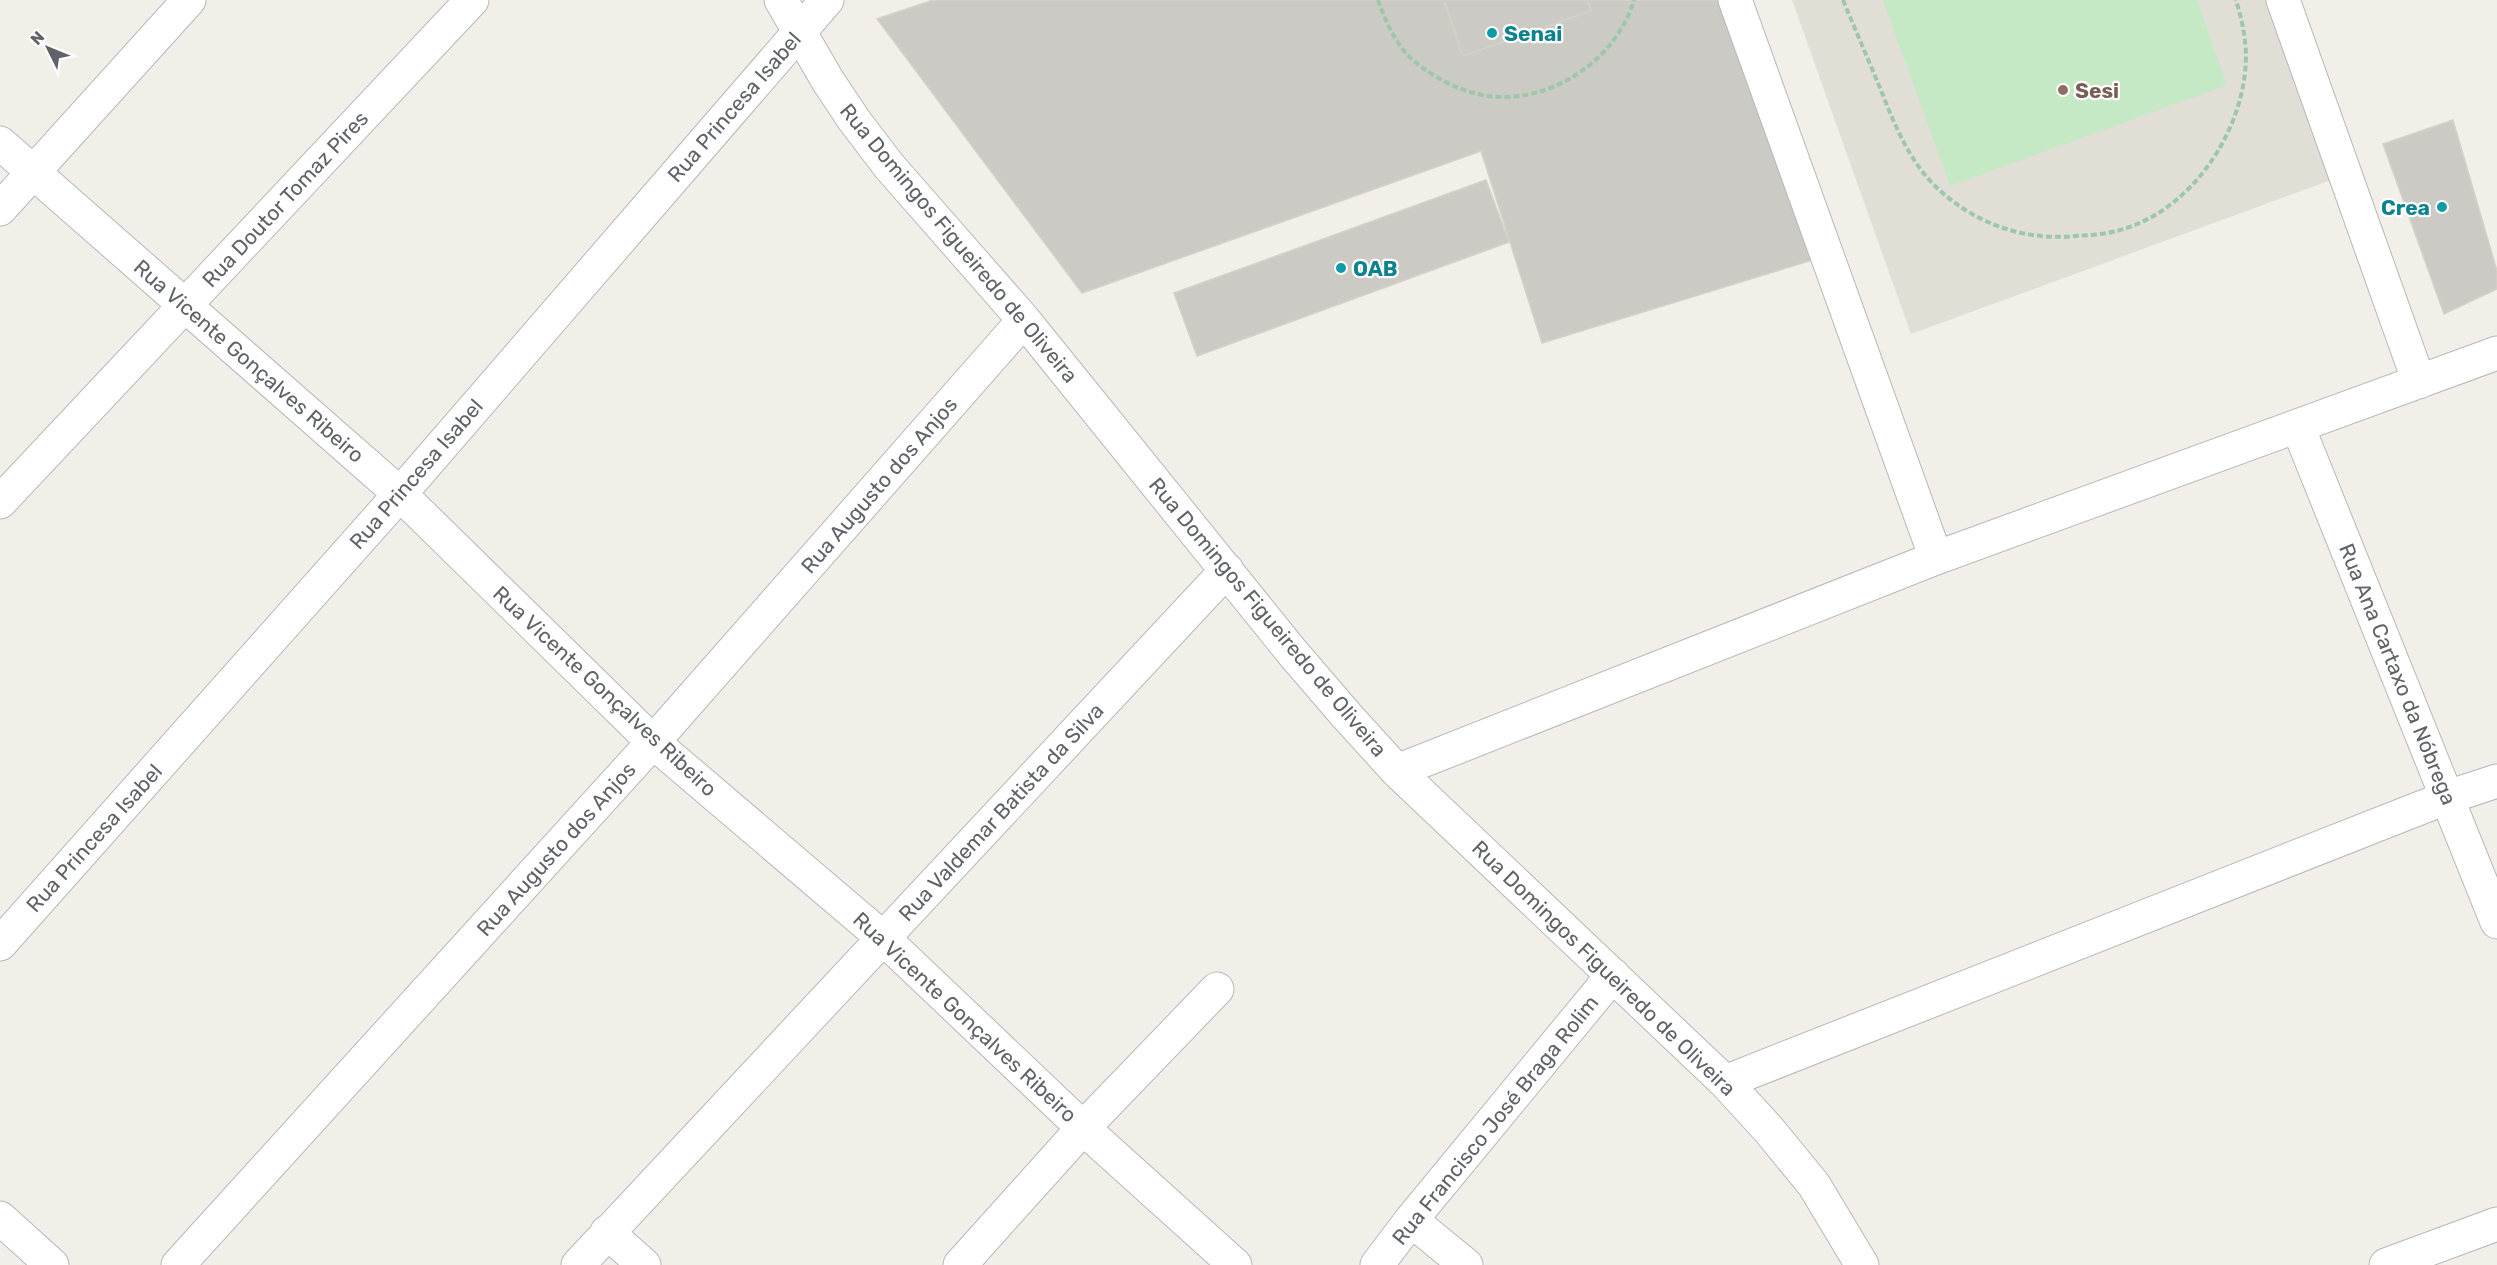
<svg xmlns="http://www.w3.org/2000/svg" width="2497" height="1265" font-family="Rubik,sans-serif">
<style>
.education{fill:#e1ded6}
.green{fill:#c5e8c5}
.building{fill:#cccac5;stroke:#d6d1c6;stroke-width:1.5}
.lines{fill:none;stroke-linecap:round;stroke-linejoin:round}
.minor-casing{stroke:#b5b8bc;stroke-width:35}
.path{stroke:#9cc7a9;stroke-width:4;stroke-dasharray:6 3;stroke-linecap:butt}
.minor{stroke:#fff;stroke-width:33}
.culture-dot{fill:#0f9aa8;stroke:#fff;stroke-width:2}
.education-dot{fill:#8d6e63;stroke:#fff;stroke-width:2}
.labels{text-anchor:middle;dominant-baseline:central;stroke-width:4.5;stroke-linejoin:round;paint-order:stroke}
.culture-label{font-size:21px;font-weight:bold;fill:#0d838f;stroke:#fff;text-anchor:start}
.education-label{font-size:21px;font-weight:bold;fill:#785e54;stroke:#fff;text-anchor:start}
.street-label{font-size:21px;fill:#5f6368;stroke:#fff}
</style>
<rect width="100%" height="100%" fill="#f1efe8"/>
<path class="education" d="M1792,0H2269L2334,179L1911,334Z"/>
<path class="green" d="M1883,0H2197L2227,85L1950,186Z"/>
<path class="building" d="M933,0H1725L1819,258L1542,343L1481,151L1082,293L877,19Z
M1444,0H1587L1591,11L1463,56Z
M2453,120L2497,271V289L2444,314L2383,144Z
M1486,180L1509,242L1197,356L1174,293Z"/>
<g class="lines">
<g class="minor-casing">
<path id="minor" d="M781,0L828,81L854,120L889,166L1024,320L1292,652L1347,716L1397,771L1725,1082L1769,1130L1814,1185L1862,1265
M1735,0L1936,558
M2283,0L2419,382
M0,143L400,494L653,742L883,938L1083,1128L1235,1265
M0,209L189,0
M2298,427L2497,922
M0,502L472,0
M1397,771L1936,558L2497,353
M0,944L400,494L827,0
M1725,1082L2448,797L2497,781
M0,1218L52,1265
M1411,1220L1466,1265
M607,1232L644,1265
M178,1265L653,742L1024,320
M578,1265L1227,570
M960,1265L1083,1128L1217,989
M1377,1265L1411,1220L1613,975
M2386,1265L2497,1224"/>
</g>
<path class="path" d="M1378,0C1386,23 1398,50 1419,65C1441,82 1470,96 1499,97C1558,99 1617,57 1634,0
M1843,0C1855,29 1868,59 1880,88C1894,123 1908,159 1935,186C1973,223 2023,241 2075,236C2087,235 2100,235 2112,232C2184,217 2238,142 2245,72C2248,47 2243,23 2236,0"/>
<use href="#minor" class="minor"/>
</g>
<g class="culture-dot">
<circle cx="1492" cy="33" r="6"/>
<circle cx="2442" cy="207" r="6"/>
<circle cx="1341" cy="268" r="6"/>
</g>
<circle class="education-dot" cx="2063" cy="90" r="6"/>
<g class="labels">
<g class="culture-label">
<text x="1504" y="33">Senai</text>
<text x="2430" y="207" text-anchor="end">Crea</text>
<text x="1353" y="268">OAB</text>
</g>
<g class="education-label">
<text x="2075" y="90">Sesi</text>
</g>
<g class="street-label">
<text transform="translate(734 107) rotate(-49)">Rua Princesa Isabel</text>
<text transform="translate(285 199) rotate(-47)">Rua Doutor Tomaz Pires</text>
<text transform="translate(959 243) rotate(50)">Rua Domingos Figueiredo de Oliveira</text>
<text transform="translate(249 361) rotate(41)">Rua Vicente Gonçalves Ribeiro</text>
<text transform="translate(416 474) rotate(-49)">Rua Princesa Isabel</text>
<text transform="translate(879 485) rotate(-49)">Rua Augusto dos Anjos</text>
<text transform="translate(1268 617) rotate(50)">Rua Domingos Figueiredo de Oliveira</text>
<text transform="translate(2398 674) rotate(68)">Rua Ana Cartaxo da Nóbrega</text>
<text transform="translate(605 691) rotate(43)">Rua Vicente Gonçalves Ribeiro</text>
<text transform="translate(1001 812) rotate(-47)">Rua Valdemar Batista da Silva</text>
<text transform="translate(94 838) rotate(-48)">Rua Princesa Isabel</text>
<text transform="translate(556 849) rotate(-48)">Rua Augusto dos Anjos</text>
<text transform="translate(1604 968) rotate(44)">Rua Domingos Figueiredo de Oliveira</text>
<text transform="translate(965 1017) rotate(43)">Rua Vicente Gonçalves Ribeiro</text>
<text transform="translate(1495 1120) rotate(-51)">Rua Francisco José Braga Rolim</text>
</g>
</g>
<g transform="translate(48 48) rotate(313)" stroke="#ffffff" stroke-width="4.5" paint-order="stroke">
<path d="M0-4.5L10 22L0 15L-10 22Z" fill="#5f6368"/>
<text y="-9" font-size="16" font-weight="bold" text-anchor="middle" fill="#5f6368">N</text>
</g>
</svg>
